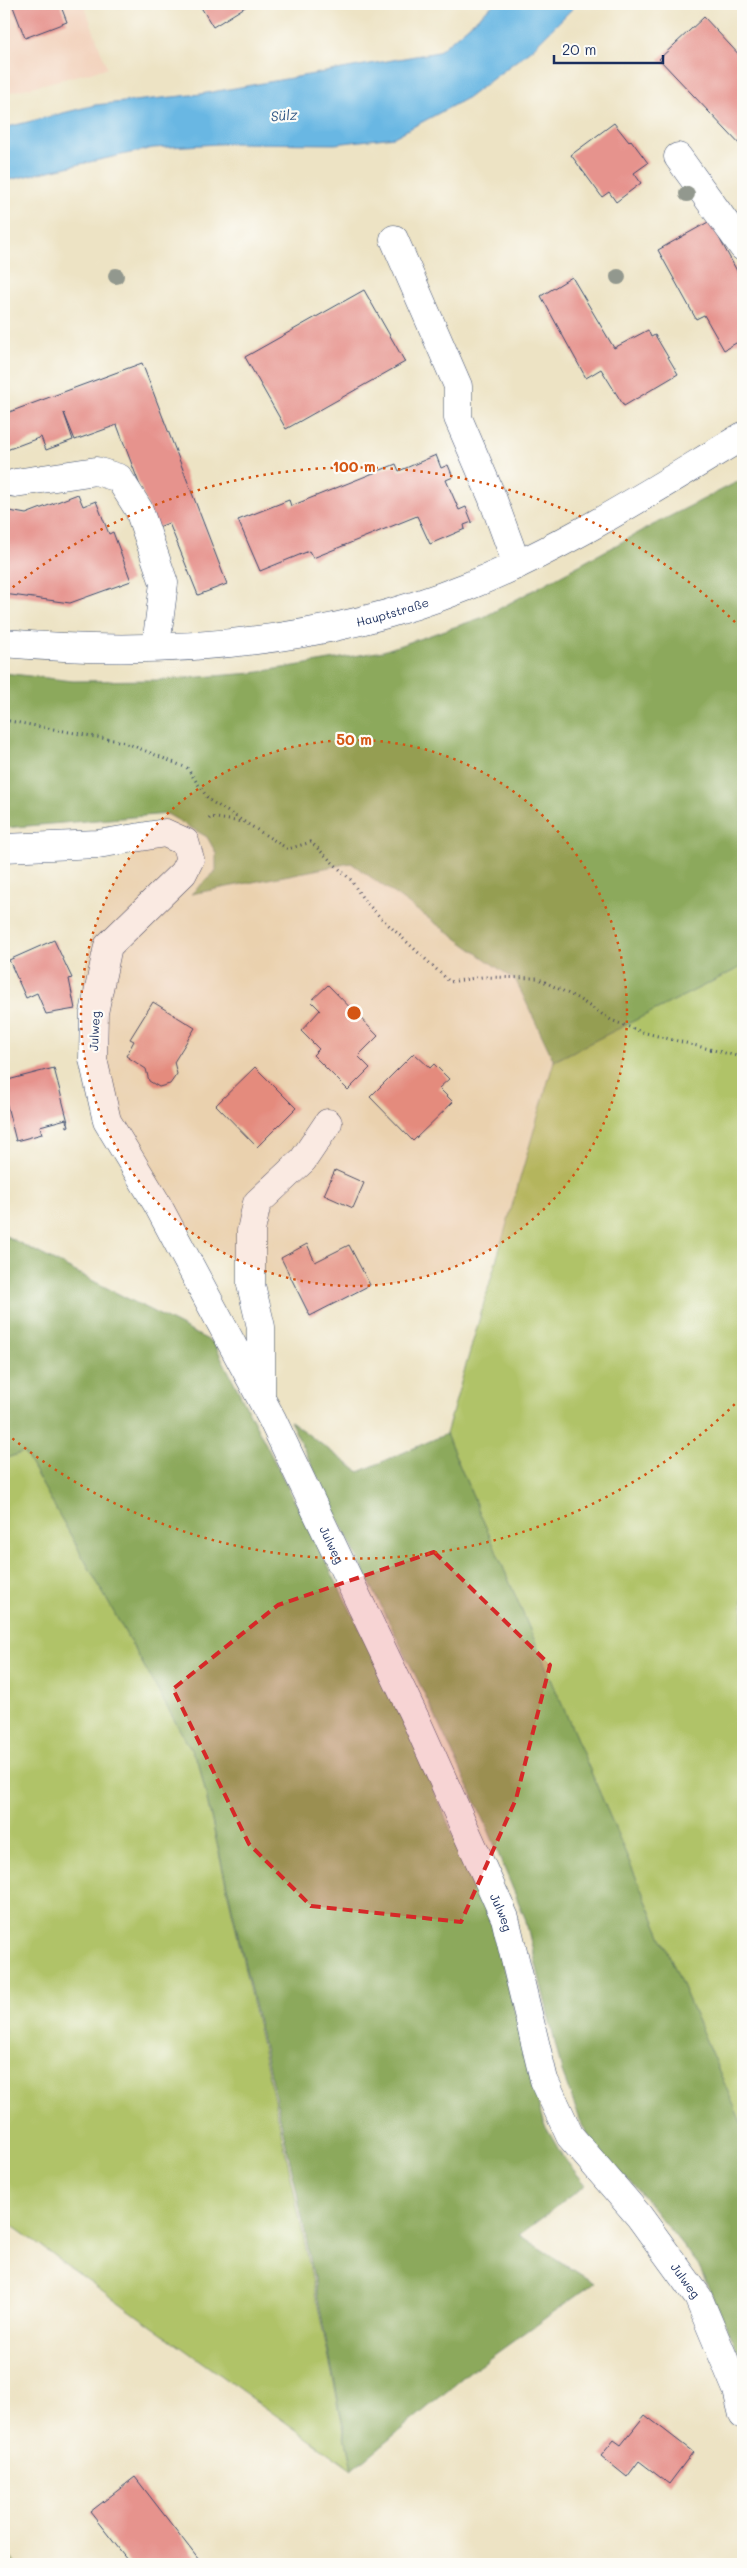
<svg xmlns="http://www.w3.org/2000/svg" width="747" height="2568" font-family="Mali,sans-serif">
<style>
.built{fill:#f3d4bf}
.green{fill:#b0c367;stroke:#667962}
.forest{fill:#8ca95c;stroke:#546c5d}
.water{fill:#69b7e3;stroke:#4273a0}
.building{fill:#e6938d}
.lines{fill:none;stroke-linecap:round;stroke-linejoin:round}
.minor-casing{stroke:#3a4a6d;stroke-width:29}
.major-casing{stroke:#3a4a6d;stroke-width:29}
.path{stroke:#3a4a6d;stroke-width:3;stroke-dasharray:1 4;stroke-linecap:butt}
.minor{stroke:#fff;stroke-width:28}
.major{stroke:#fff;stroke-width:28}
.tree{fill:#92988e}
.marked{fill:#d62828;fill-opacity:0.2;stroke:#d62828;stroke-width:4;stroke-dasharray:10 6;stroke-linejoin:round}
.ring{fill:none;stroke:#d45514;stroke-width:2.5;stroke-dasharray:2.5 5}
.labels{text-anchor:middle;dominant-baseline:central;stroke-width:4.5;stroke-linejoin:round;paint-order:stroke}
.street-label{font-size:12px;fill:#1b2f5e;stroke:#fdfcf7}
.water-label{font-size:14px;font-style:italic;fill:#325886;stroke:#fdfcf7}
.centre{fill:#d45514;stroke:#fdfcf7;stroke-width:2.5}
.ring-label{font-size:15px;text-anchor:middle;font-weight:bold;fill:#d45514;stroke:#fdfcf7;stroke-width:4.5;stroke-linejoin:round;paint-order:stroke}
</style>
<rect width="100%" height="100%" fill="#fdfcf7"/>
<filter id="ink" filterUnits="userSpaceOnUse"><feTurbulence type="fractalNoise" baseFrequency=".02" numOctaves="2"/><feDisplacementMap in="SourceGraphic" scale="10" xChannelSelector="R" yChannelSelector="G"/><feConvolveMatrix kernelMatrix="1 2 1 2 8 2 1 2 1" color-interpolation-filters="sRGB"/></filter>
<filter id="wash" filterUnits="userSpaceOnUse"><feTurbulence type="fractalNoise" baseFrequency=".0096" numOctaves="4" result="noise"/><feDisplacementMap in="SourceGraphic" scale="20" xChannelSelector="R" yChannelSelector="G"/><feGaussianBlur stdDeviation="1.12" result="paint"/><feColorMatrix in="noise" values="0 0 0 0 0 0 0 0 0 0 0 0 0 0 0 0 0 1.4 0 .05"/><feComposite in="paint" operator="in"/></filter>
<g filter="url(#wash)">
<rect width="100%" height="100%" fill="#ede3c4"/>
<path class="built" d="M4,4H84L107,68L4,94Z"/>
<path class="green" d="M743,966V2127L446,1434L554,1061Z
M24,1452L199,1764L288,2162L352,2470L4,2220V1459Z
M4,2547L16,2564H4Z"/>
<path class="forest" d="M743,479V966L554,1061L516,981L351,863L191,894L216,871V853L207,837L167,814L4,828V673L73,681L160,680L253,673L383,651L484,617L651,526Z
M4,1235L214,1343L370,1648L405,1725L492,1923L543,2122L563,2157L586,2185L519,2235L594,2283L469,2373L352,2470L295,2183L199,1764L24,1452L4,1459Z
M290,1421L359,1472L446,1434L743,2127V2362L697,2263L637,2189L617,2171L599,2152L582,2125L562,2072L525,1918L485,1822L428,1701Z"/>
<path class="water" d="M494,4H577L533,48L469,97L394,137L335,144L234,143L153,148L4,181V128L95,105L201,94L438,52Z"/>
<g id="blocks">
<path class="building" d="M12,4H60L67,22L25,38Z
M199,4H250L213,27Z
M704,17L743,59V148L659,59Z
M614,123L629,142L631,140L648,163L634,173L641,183L616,202L609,192L602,197L571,155Z
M710,221L743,282V339L724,350L704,315L696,319L658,250Z
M572,277L614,348L648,330L651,337L655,335L678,374L624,406L601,369L586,378L541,296Z
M364,290L405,362L286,429L245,357Z
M142,363L227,584L198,595L169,523L156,528L117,425L75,440L64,413L73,440L46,450L41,437L4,451V414Z
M436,455L441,468L448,465L453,477L446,480L459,510L466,507L472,522L464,525L465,529L430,544L417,516L313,558L309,551L260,571L238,520L289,500L291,506L396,464L399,471Z
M78,494L83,506L96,501L109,534L113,532L131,581L70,603L4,594V510L26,514Z
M54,940L72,978L69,979L75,1009L46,1014L37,993L26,998L9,960Z
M328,985L378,1036L358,1056L370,1068L348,1090L313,1055L319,1049L301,1031L320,1010L311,1001Z
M153,1002L195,1028L174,1062L177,1074L170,1084L159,1087L149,1081L146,1069L126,1056L134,1041L130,1039Z
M414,1053L430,1068L434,1064L449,1079L439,1088L453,1102L413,1141L370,1097Z
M255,1067L296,1108L257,1147L216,1105Z
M54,1068L69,1126L67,1127L66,1119L40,1126L42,1134L16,1141L4,1094V1081Z
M335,1170L364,1183L353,1208L324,1195Z
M307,1244L315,1262L349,1245L370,1285L310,1316L281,1258Z
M645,2415L693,2452L669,2484L639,2461L627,2477L601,2456L614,2440L621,2445Z
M135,2477L202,2564H131L90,2512Z"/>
</g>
</g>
<g filter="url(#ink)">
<use href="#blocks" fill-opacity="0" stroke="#3a4a6d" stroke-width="1"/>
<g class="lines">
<g class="minor-casing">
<g id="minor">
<path d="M678,157L743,247"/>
<path d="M394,239L458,386V418L492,497L517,565"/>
<path d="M15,483L96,471L119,478L139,510L164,583L156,646"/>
<path id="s1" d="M4,848L98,844L165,833L185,842L190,859L183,873L108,946L94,1013L93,1059L107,1121L156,1202L272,1419L416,1720L505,1918L544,2080L570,2136L639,2216L698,2297L737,2390L743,2415"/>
<path d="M261,1395V1327L251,1285V1231L257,1203L303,1160L328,1123"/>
</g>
</g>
<g class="major-casing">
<g id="major">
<path id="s2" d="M4,643C160,657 319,646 466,587C561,550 656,488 743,436"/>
</g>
</g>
<path class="path" d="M4,720L124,742L187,768L209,800L288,849L311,842L351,880L363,899L380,917L450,982L482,977L537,978L577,998L611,1020L642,1032L737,1056L743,1055
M209,819L211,817L241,822"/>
<use href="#minor" class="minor"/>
<use href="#major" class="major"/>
</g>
<g class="tree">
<circle cx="687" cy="194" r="8"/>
<circle cx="116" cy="276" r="8"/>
<circle cx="618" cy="277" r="8"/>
</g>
</g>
<path class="marked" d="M434,1552L550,1665L516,1799L461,1922L311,1906L249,1844L173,1689L278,1605Z"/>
<circle cx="354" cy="1013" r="273" fill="#d45514" fill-opacity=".12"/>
<g class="ring">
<circle cx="354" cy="1013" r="273"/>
<path d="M740 1399A546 546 0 0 1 7 1434M7 592A546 546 0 0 1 740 627"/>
</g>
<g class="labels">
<g class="street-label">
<text stroke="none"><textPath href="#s2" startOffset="392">Hauptstraße</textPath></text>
<text transform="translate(94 1031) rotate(-87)">Julweg</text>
<text stroke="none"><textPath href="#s1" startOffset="980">Julweg</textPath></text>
<text stroke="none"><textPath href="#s1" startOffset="1385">Julweg</textPath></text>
<text stroke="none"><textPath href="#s1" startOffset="1805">Julweg</textPath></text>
</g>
<g class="water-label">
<text transform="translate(284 115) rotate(-4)">Sülz</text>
</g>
</g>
<circle cx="354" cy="1013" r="8" class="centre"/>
<g class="ring-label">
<text x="354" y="472">100 m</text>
<text x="354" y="745">50 m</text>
</g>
<rect width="747" height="2568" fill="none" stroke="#fdfcf7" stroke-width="20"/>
<path d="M554 55v8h109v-8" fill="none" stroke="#1b2f5e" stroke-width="2.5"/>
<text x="562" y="55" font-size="15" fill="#1b2f5e" stroke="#fdfcf7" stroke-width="4" paint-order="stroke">20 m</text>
</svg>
